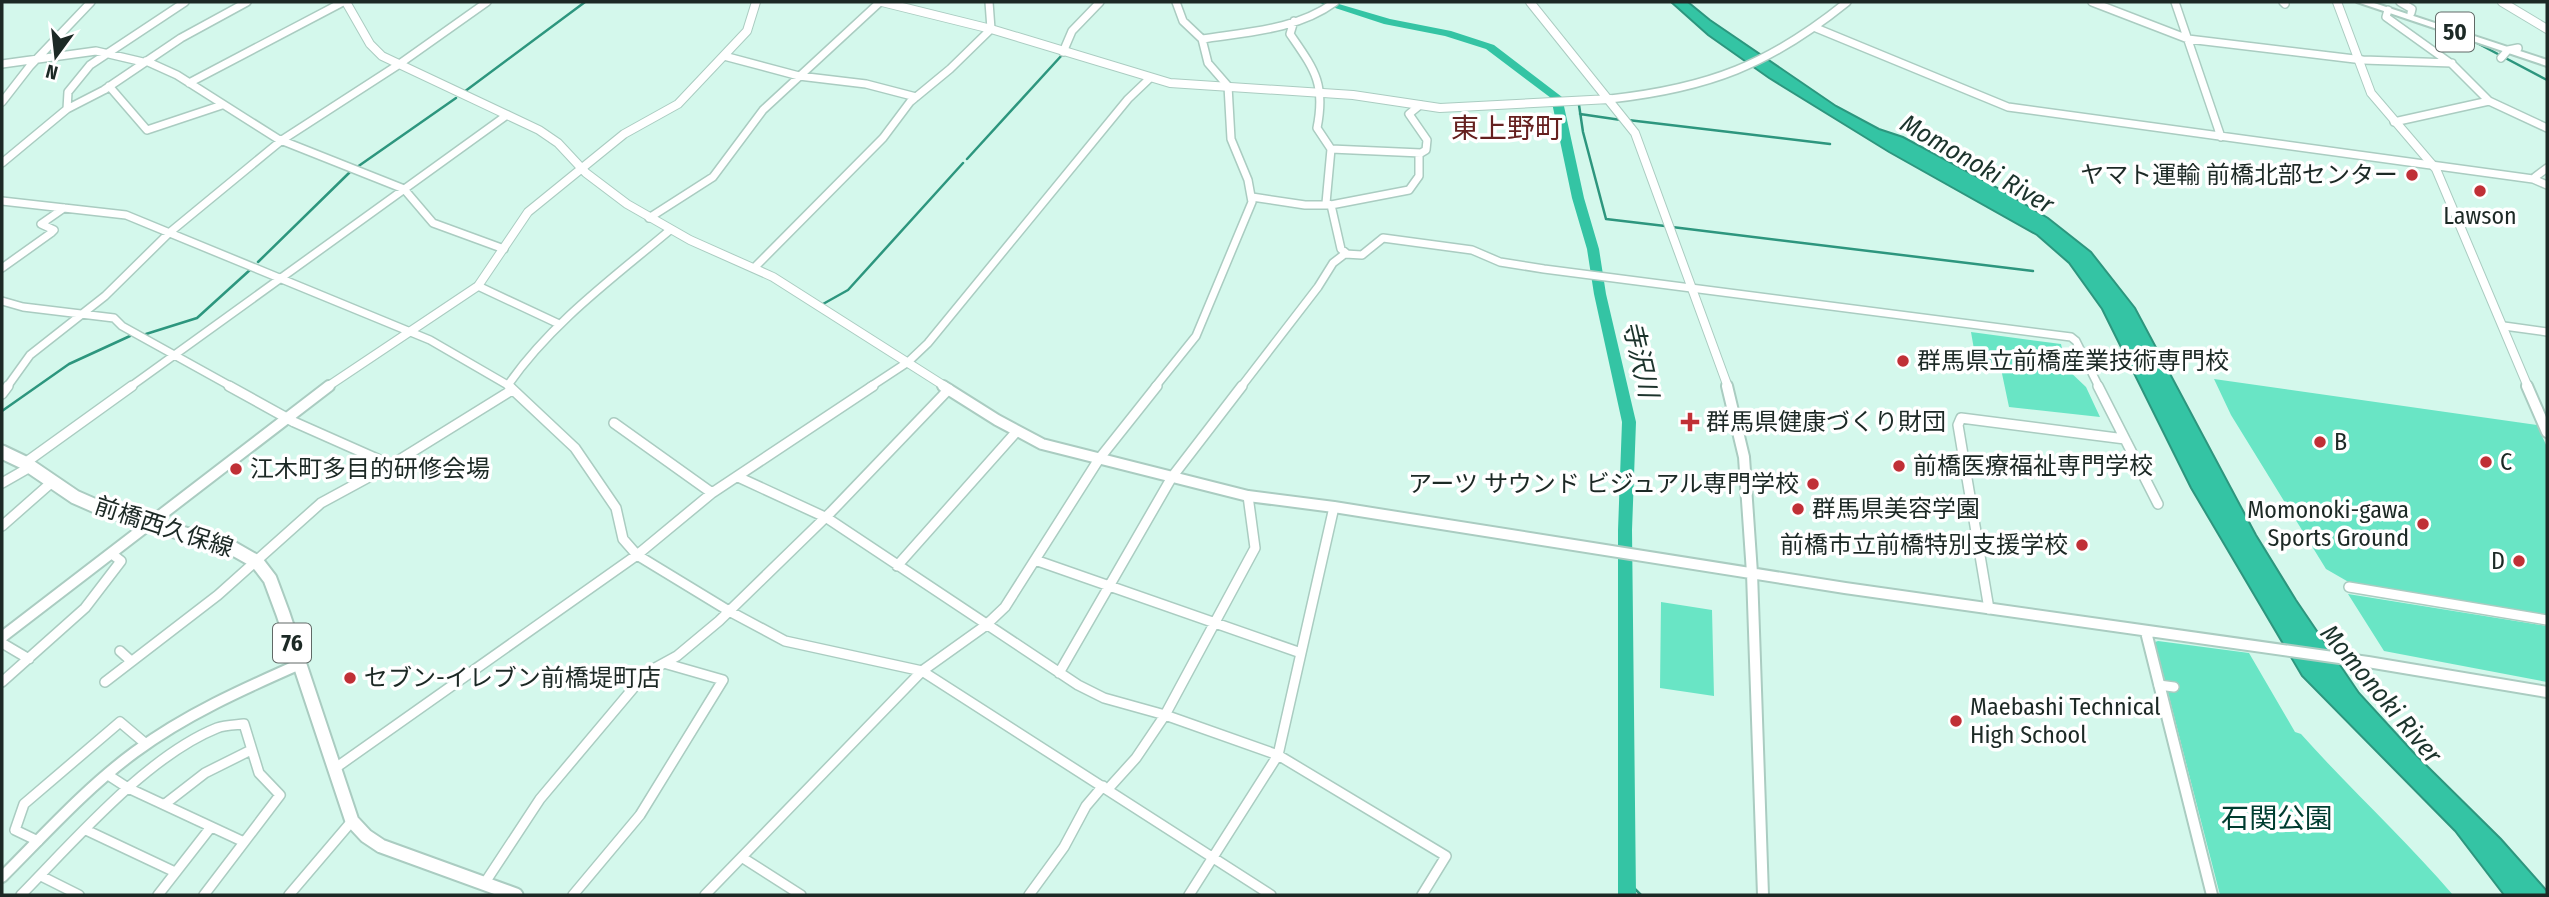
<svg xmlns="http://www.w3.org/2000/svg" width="2549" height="897" font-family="'Fira Sans Condensed','Noto Sans JP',sans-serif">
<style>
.green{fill:#69e5c5}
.water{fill:#34c4a4;stroke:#2d967e;stroke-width:2}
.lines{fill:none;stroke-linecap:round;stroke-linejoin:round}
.stream{stroke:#2d967e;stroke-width:2.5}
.river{fill:#34c4a4;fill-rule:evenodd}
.minor-far1-casing{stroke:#aaccc1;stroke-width:10}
.minor-casing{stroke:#aaccc1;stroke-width:12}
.tertiary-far1-casing{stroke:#aaccc1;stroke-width:10}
.tertiary-casing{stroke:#aaccc1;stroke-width:14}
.primary-casing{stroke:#aaccc1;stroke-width:17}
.trunk-casing{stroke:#aaccc1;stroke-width:4}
.minor-far1{stroke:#fff;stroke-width:7}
.minor{stroke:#fff;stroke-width:9}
.tertiary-far1{stroke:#fff;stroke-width:8}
.tertiary{stroke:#fff;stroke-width:10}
.primary{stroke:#fff;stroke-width:13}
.trunk{fill:#fff;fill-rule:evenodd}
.poi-dot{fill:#c03036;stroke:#fff;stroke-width:2.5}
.labels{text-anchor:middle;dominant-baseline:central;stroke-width:7;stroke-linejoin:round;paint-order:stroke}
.shield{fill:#fff;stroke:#606966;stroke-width:2}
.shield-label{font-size:23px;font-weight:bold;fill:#1c2925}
.poi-label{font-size:24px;fill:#1c2925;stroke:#fff;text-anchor:start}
.street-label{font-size:24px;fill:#1c2925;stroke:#fff}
.water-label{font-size:26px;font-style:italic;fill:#1c332c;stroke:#fff}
.quarter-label{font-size:28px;fill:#65201f;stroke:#fff}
.near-park-label{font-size:28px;fill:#003d30;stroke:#fff}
</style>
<rect width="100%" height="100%" fill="#d4f8ec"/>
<path class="green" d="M1971,332L2061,344L2066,368L2086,387L2100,417L2009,407L2000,364L1976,361Z
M2214,379L2537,425L2547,447V618L2359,588L2326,569L2231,415Z
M2348,594L2547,626V682L2384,651Z
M1661,602L1712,610L1714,696L1660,688Z
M2158,641L2249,653L2295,732L2301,734C2350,789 2405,839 2453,895H2220L2155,642Z"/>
<path class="water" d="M1671,2H1688L1710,20L1836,106L1879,129L1903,137L1996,187L2048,218L2091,252L2135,308L2256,535L2296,600L2359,693L2414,753L2501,839L2547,891V895H2504L2455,831L2302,676L2191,488L2102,309L2069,263L2037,235L1889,152L1769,78L1708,35Z"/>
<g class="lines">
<path class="stream" d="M2477,43L2547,80
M464,92L585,2
M1579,105L1583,132L1606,219L1665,226
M1580,114L1621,120
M1628,120L1830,144
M967,159L1062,55
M1672,227L2033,271
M258,262L350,172L456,98
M823,304L848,290L963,163
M146,334L197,318L251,269
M2,411L69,364L130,336
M1627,881L1641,895"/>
<path class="river" d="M1317,2H1332L1390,19L1451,31L1494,45L1562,97L1584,198L1599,249L1606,294L1636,422L1632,530L1636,895H1618V530L1622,422L1594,294L1587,249L1572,198L1551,98L1486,49L1445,36L1384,24Z"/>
<g class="minor-far1-casing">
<path id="minor-far1" d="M2092,2L2188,39L2363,60L2452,63
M2175,2L2221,137
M2283,2L2285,4
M2400,2L2412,9L2411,13
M2388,10L2386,17L2453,65L2489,101L2547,128
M1816,28L2008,107L2533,179L2547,185
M1202,39C1247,32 1297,30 1335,2
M1063,52L1072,31L1100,2
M724,56L799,76L866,84L916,97
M2501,58L2508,50L2518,48
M146,61L177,75L278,139L404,189L433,223L504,249
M2,64L96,51L143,62
M189,83L343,2
M109,86L147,130L222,105
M1610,99C1709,88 1769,65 1847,2
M2,102L30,66L91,2
M67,109L68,92L90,65L185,2
M2394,122L2489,101
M1331,149L1421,153L1426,150L1427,140L1409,114L1420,105
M2,163L67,109L104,90L181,38L247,2
M2536,180L2535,177L2547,168
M1252,197L1305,205H1331L1409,190L1419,176V153
M2,201L126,215L430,340L511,387
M649,218L713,177L763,110L880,2
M1345,254L1362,255L1383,238L1472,250L1500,262L1544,269L2071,337L2076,341L2099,387
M2,268L51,233L54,230L41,224L64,208
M754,268L883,138L910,102L950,69L991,29L989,2
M478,286L559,324
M2,301L23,307L114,318L122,326L232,387
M2504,326L2547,332
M508,385C551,323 613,278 670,230
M7,387L30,355L105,296L169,233L282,140L398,65L487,2
M130,387L507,115
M870,387L908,362L928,343L1128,99L1149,79
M1155,387L1196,336L1252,202L1248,180L1231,139L1228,86L1208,63L1202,39L1183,21L1176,2
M1241,387L1318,287L1333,263L1346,253L1341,249L1331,205L1326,203L1331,149L1317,128C1326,83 1314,69 1290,34L1294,21"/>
</g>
<g class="minor-casing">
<path id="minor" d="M229,386L294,422L391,465
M509,386L575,448L616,508L623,539L637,555L729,611L785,641L922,671L1271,895
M2098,386L2158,504
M2,394L8,386
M614,423L712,493
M25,463L132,386
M738,477L827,518L1078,685L1104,698L1165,715L1278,755L1446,856L1422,895
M2,483L30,467
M2,526L52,482
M1035,560L1301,653
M897,566L1017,431
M2349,587L2547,620
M1989,609L1958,425L1961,418L2125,439
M2,643L29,659
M120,651L131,661
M1059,673L1172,477L1242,386
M2,682L85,608L121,561L112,554
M105,682L218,595L321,503L391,465L512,390
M2159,685L2174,687
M334,769L637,555L712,493L873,386
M108,775L128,788L244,842
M1108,789L1136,758L1165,715L1255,548L1248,496
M165,804L205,773L251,750
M86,830L175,872
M38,841L15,830L24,804L120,722L146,744
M743,858L801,895
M41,876L79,895
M484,884L540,799L646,673L677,656L719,621L831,512L949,389
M21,895C74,841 147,756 217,728C225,725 235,725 244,724L259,773L280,795L204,895
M158,895L211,827
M289,895L352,821
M573,895L640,815L723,680L667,664
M705,895L922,671L985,626L1005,607L1099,459L1157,386
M1029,895L1064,847L1086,806L1103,786
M1189,895L1278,755L1334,507"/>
</g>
<g class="tertiary-far1-casing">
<path id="tertiary-far1" d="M346,2L370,44L382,56L539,130L558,143L586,173L627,204L690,240L773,277L946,387
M882,2L991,29L1170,83L1353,95L1440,108L1610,99
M1530,2L1635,133L1728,387
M2337,2L2371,93L2436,169L2528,387
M2502,2L2547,29
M327,387L478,286L528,212L624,134L678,104L747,31L756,2"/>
</g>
<g class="tertiary-casing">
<path id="tertiary" d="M943,386L997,420L1042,444L1248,496L1334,507L1845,588L2368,662L2547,692
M1727,386L1744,457L1752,573L1763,895
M2527,386L2547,432
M2146,632L2212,895
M2,637L329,386
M2,877C45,834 86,788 135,752C185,715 243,689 300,664"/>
</g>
<g class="primary-casing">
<path id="primary" d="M2,452L25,463L75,497L100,508L234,549L257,562L270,579L283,614L352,821L366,836L381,846L516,895"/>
</g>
<g class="trunk-casing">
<path id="trunk" d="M2357,2H2371L2547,60V66Z"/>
</g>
<use href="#minor-far1" class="minor-far1"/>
<use href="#minor" class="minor"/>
<use href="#tertiary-far1" class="tertiary-far1"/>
<use href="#tertiary" class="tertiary"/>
<use href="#primary" class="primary"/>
<use href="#trunk" class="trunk"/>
</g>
<g class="poi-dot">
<circle cx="2412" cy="175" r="7"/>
<circle cx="2480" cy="191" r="7"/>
<circle cx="1903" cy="361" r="7"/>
<path d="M1686.5 411.5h7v7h7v7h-7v7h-7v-7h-7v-7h7z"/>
<circle cx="2320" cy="442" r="7"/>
<circle cx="2486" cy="462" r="7"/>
<circle cx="1899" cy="466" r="7"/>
<circle cx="236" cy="469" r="7"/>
<circle cx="1813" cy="484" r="7"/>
<circle cx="1798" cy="509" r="7"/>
<circle cx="2423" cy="524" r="7"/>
<circle cx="2082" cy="545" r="7"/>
<circle cx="2519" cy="561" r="7"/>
<circle cx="350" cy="678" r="7"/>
<circle cx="1956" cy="721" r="7"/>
</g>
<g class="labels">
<g class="shield">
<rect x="2436" y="12.5" width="38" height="39" rx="5"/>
<rect x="273" y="623.5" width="38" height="39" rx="5"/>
</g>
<g class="shield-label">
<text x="2455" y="32">50</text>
<text x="292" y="643">76</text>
</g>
<g class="poi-label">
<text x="2398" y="175" text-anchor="end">ヤマト運輸 前橋北部センター</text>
<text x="2480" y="216" text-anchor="middle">Lawson</text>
<text x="1917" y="361">群馬県立前橋産業技術専門校</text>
<text x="1706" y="422">群馬県健康づくり財団</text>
<text x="2334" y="442">B</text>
<text x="2500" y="462">C</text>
<text x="1913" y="466">前橋医療福祉専門学校</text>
<text x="250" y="469">江木町多目的研修会場</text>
<text x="1799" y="484" text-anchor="end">アーツ サウンド ビジュアル専門学校</text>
<text x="1812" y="509">群馬県美容学園</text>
<text x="2409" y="510" text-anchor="end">Momonoki-gawa<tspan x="2409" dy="28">Sports Ground</tspan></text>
<text x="2068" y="545" text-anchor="end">前橋市立前橋特別支援学校</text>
<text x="2505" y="561" text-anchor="end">D</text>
<text x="364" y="678">セブン-イレブン前橋堤町店</text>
<text x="1970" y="707">Maebashi Technical<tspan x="1970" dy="28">High School</tspan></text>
</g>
<g class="street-label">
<text transform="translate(164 527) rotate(18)">前橋西久保線</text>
</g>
<g class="water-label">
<text transform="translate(1977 164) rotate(30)">Momonoki River</text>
<text transform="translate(1640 359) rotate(77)">寺沢川</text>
<text transform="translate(2381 694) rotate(50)">Momonoki River</text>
</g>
<g class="quarter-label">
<text x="1507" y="128">東上野町</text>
</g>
<g class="near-park-label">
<text x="2277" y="818">石関公園</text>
</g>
</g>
<rect width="2549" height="897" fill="none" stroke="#1c2925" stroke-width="7"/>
<g transform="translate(56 56) rotate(195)" stroke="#ffffff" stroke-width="5" paint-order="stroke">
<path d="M0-5L12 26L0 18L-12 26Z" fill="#1c2925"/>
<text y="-10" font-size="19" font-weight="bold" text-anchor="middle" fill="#1c2925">N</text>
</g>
</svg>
